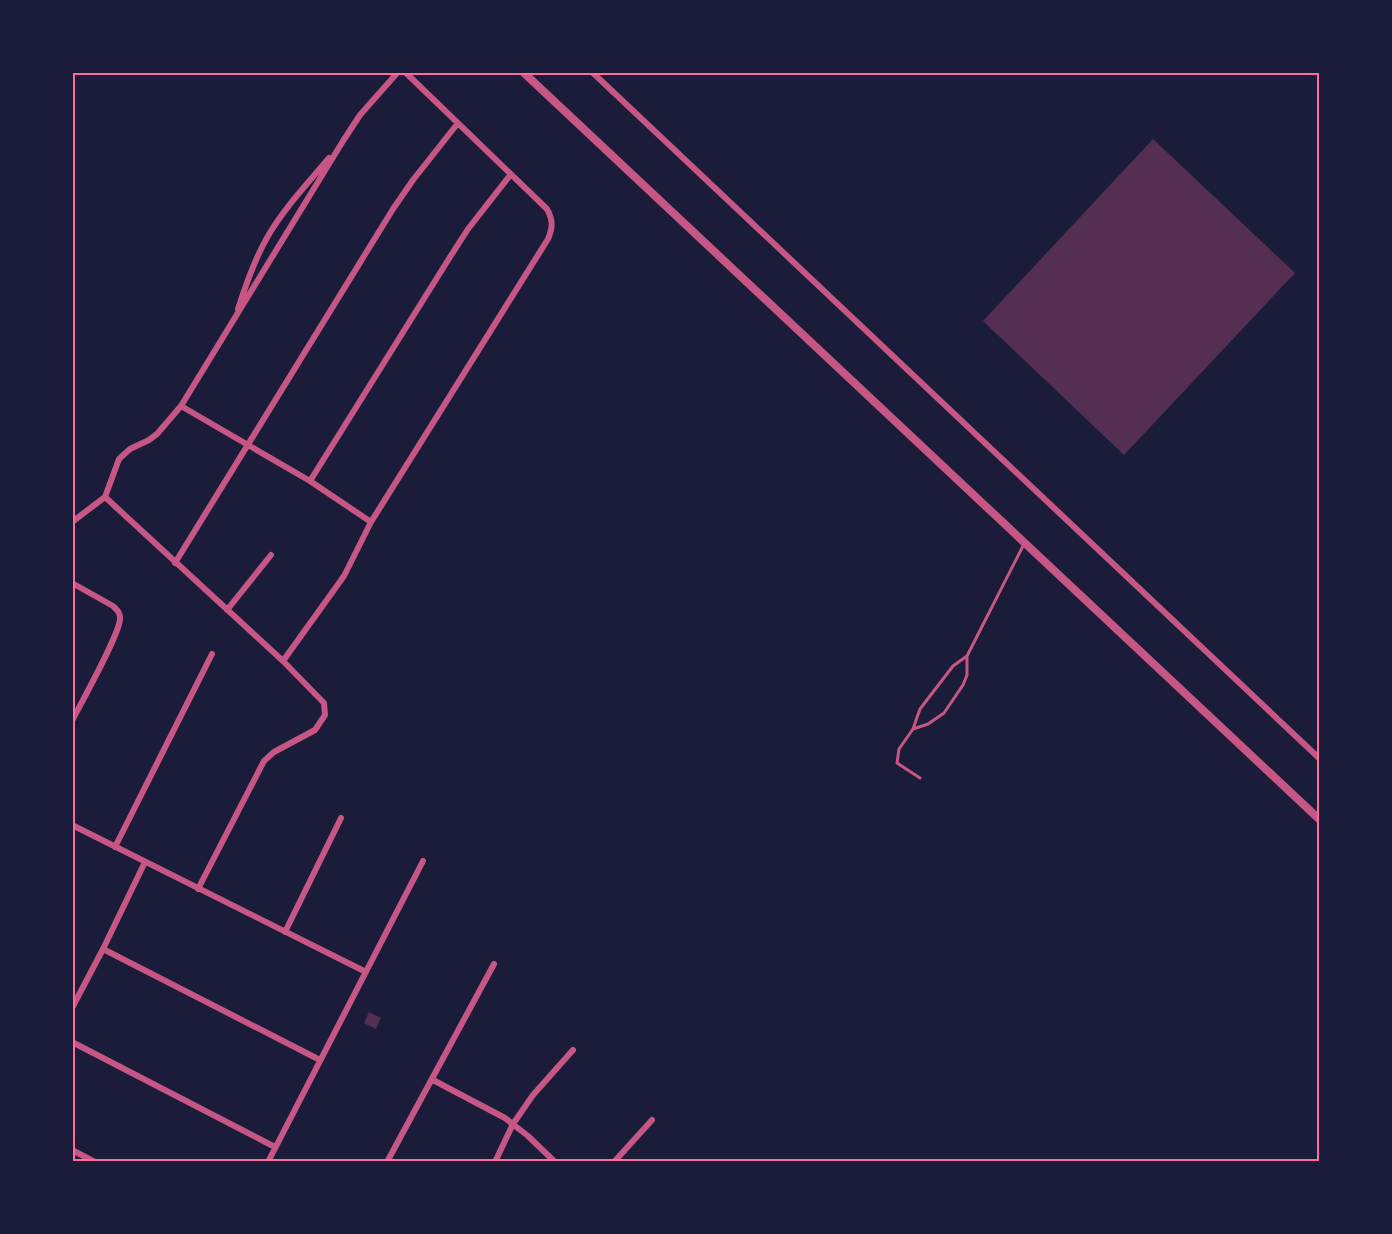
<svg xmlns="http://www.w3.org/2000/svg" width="1392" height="1234" font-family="Raleway,sans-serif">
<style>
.building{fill:#542f53}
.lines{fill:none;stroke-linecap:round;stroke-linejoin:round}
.service{stroke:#c65784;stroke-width:3}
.minor{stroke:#c65784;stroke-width:6}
.tertiary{stroke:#c65784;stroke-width:8}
.neatline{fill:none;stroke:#ff6b9d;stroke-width:2}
</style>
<rect width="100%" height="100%" fill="#1b1b3a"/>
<path class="building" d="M1153,139L1295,273L1124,455L983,321Z
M369,1012L381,1018L376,1029L364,1023Z"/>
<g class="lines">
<path class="service" d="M913,729L928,724L944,713L963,685L967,675V656L1024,544
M920,778L897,763L899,749L913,729L920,709L953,666L967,656"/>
<path class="minor" d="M592,72L1320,759
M238,309C246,284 255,258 268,236C285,207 308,183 329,158
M181,406L310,481L371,522
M310,481L450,257L468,229L511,174
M105,497L283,661L324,703L325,715L315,730L274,752L264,761L198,889
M105,497L119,459L130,449L149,440L157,434L181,406L343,141L360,115L398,72
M72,522L105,497
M175,563L393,209L413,180L458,123
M72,583L113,606C117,610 120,612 120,618C121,632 81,703 72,721
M227,610L271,555
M283,661L344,576L371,522L548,239C553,227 553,220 547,209L405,72
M72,825L366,972
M115,847L212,654
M285,932L341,818
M103,949L320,1060
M72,1008L103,949L145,862
M72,1042L275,1147
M433,1080L505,1118L528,1136L555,1162
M72,1150L95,1162
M268,1162L423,861
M387,1162L494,964
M495,1162L513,1124L533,1095L573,1050
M614,1162L652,1120"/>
<path class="tertiary" d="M523,72L1320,820"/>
</g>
<rect width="1392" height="1234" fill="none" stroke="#1b1b3a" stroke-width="147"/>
<rect x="74" y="74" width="1244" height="1086" class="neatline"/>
</svg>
